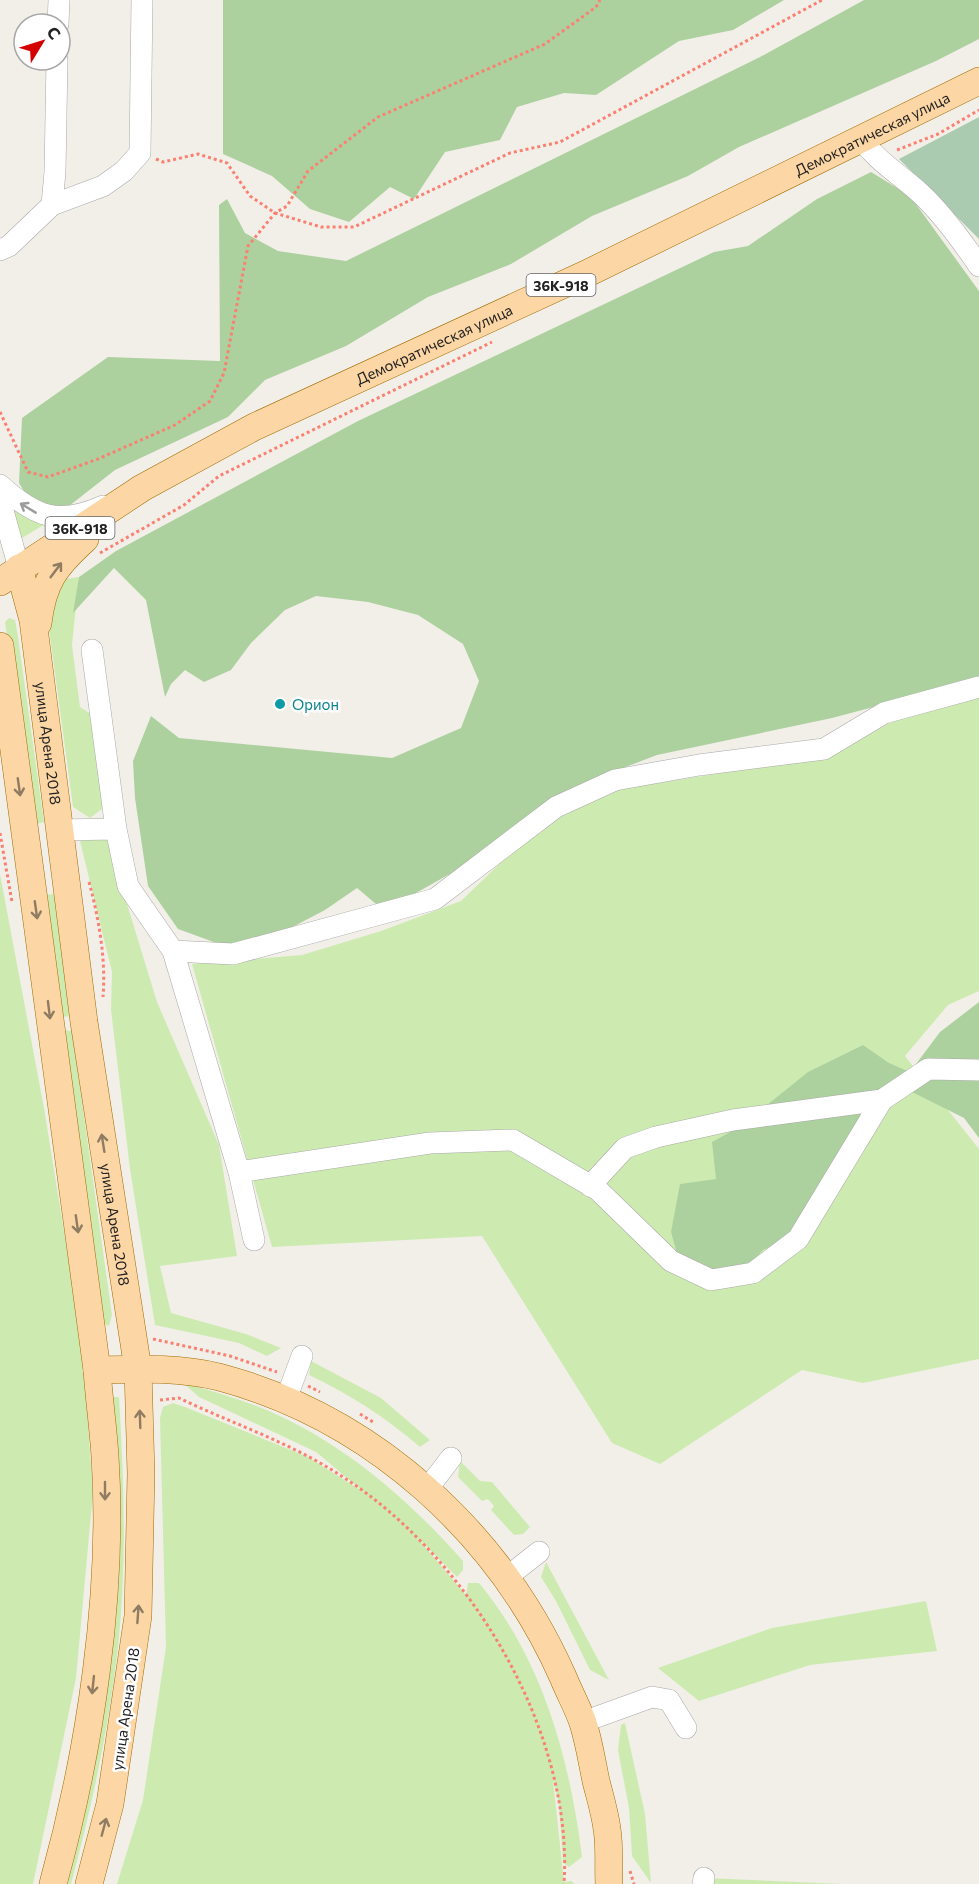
<svg xmlns="http://www.w3.org/2000/svg" width="979" height="1884" font-family="Commissioner,sans-serif">
<style>
.grass{fill:#cdebb0}
.forest{fill:#add19e}
.cemetery{fill:#aacbaf}
.lines{fill:none;stroke-linecap:round;stroke-linejoin:round}
.minor-casing{stroke:#a9a9a9;stroke-width:22}
.major-casing{stroke:#a06b00;stroke-width:28}
.path{stroke:#fa8072;stroke-width:3;stroke-dasharray:3 3;stroke-linecap:butt}
.minor{stroke:#fff;stroke-width:21}
.major{stroke:#fcd6a4;stroke-width:27}
.oneway{stroke:#9c9c9c}
.oneway2{stroke:#8f7c63}
.culture-dot{fill:#0f9aa8;stroke:#fff;stroke-width:2}
.labels{text-anchor:middle;dominant-baseline:central;stroke-width:5;stroke-linejoin:round;paint-order:stroke}
.shield{fill:#fff;stroke:#646464;stroke-width:1.5}
.shield-label{font-size:14px;font-weight:bold;fill:#222}
.street-label{font-size:15px;fill:#222;stroke:#fff}
.culture-label{font-size:15px;fill:#0d838f;stroke:#fff;text-anchor:start}
</style>
<rect width="100%" height="100%" fill="#f2efe9"/>
<path class="grass" d="M12,508L47,523L22,538L18,536Z
M79,577L72,645L80,707L91,714L103,799L102,809L90,818L73,807L47,614L59,580Z
M9,618L15,620L18,637L44,822L33,825L5,622Z
M979,692V991L948,1005L905,1056L979,1149V1359L863,1383L802,1370L660,1464L612,1443L482,1236L272,1247L192,964L302,955L381,931L461,901L548,817L601,792L829,756L915,709Z
M111,837L124,894L157,1002L219,1145L237,1256L160,1266L171,1313L246,1334L281,1348L267,1356L239,1343L155,1325L130,1169L111,1010L112,972L80,841Z
M0,874L44,1108L82,1343L93,1492L76,1678L33,1884H0Z
M54,894L71,1016L61,1017L44,895Z
M63,1030L72,1031L112,1315L109,1326L104,1324Z
M311,1361L381,1398L430,1440L420,1447C385,1417 351,1395 309,1375Z
M182,1382C211,1391 241,1399 269,1411C345,1444 409,1500 463,1561V1570L457,1577L414,1534L466,1595L468,1583H479C543,1660 570,1760 582,1857L569,1867L563,1863L559,1803L553,1780L564,1882L571,1881L575,1884H117L143,1800L166,1647L160,1418L163,1407L173,1403L185,1407L308,1457L365,1493L316,1452L199,1397Z
M108,1397H119C124,1480 127,1565 118,1647C109,1727 92,1806 71,1884H61L70,1855Z
M460,1461L480,1481L492,1482L530,1527L523,1534L514,1535L491,1510L494,1506L488,1499L482,1501L458,1477Z
M546,1562L609,1680L590,1670L556,1601L541,1577Z
M926,1601L937,1651L810,1665L699,1701L658,1668L772,1628Z
M625,1723L645,1814L651,1883L632,1856L629,1808L618,1750L621,1725Z
M704,1878L844,1884H703Z"/>
<path class="forest" d="M223,0H784L733,30L679,41L596,95L564,93L517,107L500,140L445,152L414,199L390,187L349,222L310,209L272,176L223,154Z
M864,0H979V39L936,61L739,147L688,176L592,216L511,264L428,297L346,346L265,380L228,417L115,470L69,506L46,508L30,501L19,483L22,418L108,357L220,361L219,205L227,199L245,233L278,251L346,261L760,57Z
M871,172L910,196L979,291V679L832,718L657,755L576,786L526,820L473,861L407,898L376,904L357,888L325,910L281,933L222,945L178,929L148,886L135,798L133,761L151,716L179,738L392,758L461,728L479,681L463,644L418,615L368,602L316,596L285,610L251,643L231,670L204,682L185,670L171,684L165,697L146,600L114,568L73,613L79,577L116,551L358,421L714,252L748,246L817,199Z
M979,1002V1138L964,1118L910,1091L874,1096L789,1238L763,1250L750,1264L720,1276L678,1257L671,1232L680,1184L716,1179L712,1142L741,1126L808,1072L863,1045L889,1063L910,1072L940,1032Z"/>
<path class="cemetery" d="M979,117V239L899,159Z"/>
<g class="lines">
<g class="minor-casing">
<path id="minor" d="M58,24L59,0
M861,139C878,162 899,174 920,193C942,213 962,241 979,266
M52,205L55,172L57,60
M0,250L9,246L52,205L103,186L124,171L140,153L142,0
M0,485C35,517 58,526 103,506
M0,500L19,568
M92,650L116,829L128,886L173,951
M979,687L884,713L824,749L699,765L615,780L556,807L435,899L233,954L173,951L239,1172L430,1143L513,1140L598,1190L671,1261L711,1280L753,1273L798,1239L882,1100L928,1069L979,1070
M58,830L116,829
M239,1172L254,1240
M590,1186L625,1148L656,1137L733,1120L882,1100
M285,1402L302,1356
M428,1488L451,1458
M507,1577L539,1552
M583,1722L652,1697L669,1700L686,1728
M703,1884L704,1878"/>
</g>
<g class="major-casing">
<g id="major">
<path id="s1" d="M19,568L33,620L84,1022L138,1369L141,1474L138,1616L110,1804L89,1884"/>
<path id="s2" d="M0,582L142,488L254,427L586,274L979,81"/>
<path d="M38,623C43,582 55,566 85,539"/>
<path d="M0,646L97,1370C99,1398 103,1427 105,1456C114,1594 90,1751 53,1884"/>
<path d="M97,1370C137,1369 179,1367 219,1377C373,1418 499,1533 563,1677C569,1692 578,1708 583,1723C589,1742 592,1762 596,1781C600,1797 605,1813 607,1829C610,1847 608,1866 609,1884"/>
</g>
</g>
<path class="path" d="M897,150L938,134L979,110
M156,159L163,162L198,154L227,163L250,196L275,213L321,227H354L510,153L560,142L822,0
M0,412L28,472L48,477L98,459L175,425L210,401L224,373L248,246L275,213L287,206L308,171L378,117L545,44L596,7L600,0
M100,553L184,505L219,476L492,342
M0,833L12,902
M89,882C99,919 106,959 103,997
M153,1339L230,1356L277,1372
M308,1386L320,1392
M160,1400L179,1398C233,1424 292,1443 343,1477C469,1558 574,1731 564,1884
M360,1414L373,1422
M630,1871L634,1884"/>
<use href="#minor" class="minor"/>
<use href="#major" class="major"/>
</g>
<defs><path id="oneway-shaft" d="M-6 0H5M1.5-3L5.5 0L1.5 3" fill="none" stroke-width="1.6" stroke-linecap="round" stroke-linejoin="round" transform="scale(1.5)"/></defs>
<use class="oneway" href="#oneway-shaft" transform="translate(28 508) rotate(-149)"/>
<g class="oneway2">
<use href="#oneway-shaft" transform="translate(56 570) rotate(-53)"/>
<use href="#oneway-shaft" transform="translate(19 787) rotate(82)"/>
<use href="#oneway-shaft" transform="translate(36 910) rotate(82)"/>
<use href="#oneway-shaft" transform="translate(49 1010) rotate(83)"/>
<use href="#oneway-shaft" transform="translate(103 1143) rotate(-99)"/>
<use href="#oneway-shaft" transform="translate(77 1224) rotate(82)"/>
<use href="#oneway-shaft" transform="translate(140 1419) rotate(-92)"/>
<use href="#oneway-shaft" transform="translate(105 1491) rotate(90)"/>
<use href="#oneway-shaft" transform="translate(138 1614) rotate(-86)"/>
<use href="#oneway-shaft" transform="translate(93 1685) rotate(96)"/>
<use href="#oneway-shaft" transform="translate(104 1827) rotate(-75)"/>
</g>
<circle class="culture-dot" cx="280" cy="704" r="6"/>
<g class="labels">
<g class="shield">
<rect x="526.5" y="274" width="69" height="22" rx="4.5"/>
<rect x="45.5" y="517" width="69" height="22" rx="4.5"/>
</g>
<g class="shield-label">
<text x="561" y="285">36К-918</text>
<text x="80" y="528">36К-918</text>
</g>
<g class="street-label">
<text stroke="none"><textPath href="#s2" startOffset="982">Демократическая улица</textPath></text>
<text stroke="none"><textPath href="#s2" startOffset="496">Демократическая улица</textPath></text>
<text stroke="none"><textPath href="#s1" startOffset="178">улица Арена 2018</textPath></text>
<text stroke="none"><textPath href="#s1" startOffset="664">улица Арена 2018</textPath></text>
<text transform="translate(125 1709) rotate(-82)">улица Арена 2018</text>
</g>
<g class="culture-label">
<text x="292" y="704">Орион</text>
</g>
</g>
<g transform="translate(42 42) rotate(52)"><circle r="28" fill="#ffffff" stroke="#a7a7a7" stroke-width="1.5"/>
<path d="M0-4.5L10 22L0 15L-10 22Z" fill="#d40000"/>
<text y="-9" font-size="16" font-weight="bold" text-anchor="middle" fill="#222222">С</text>
</g>
</svg>
